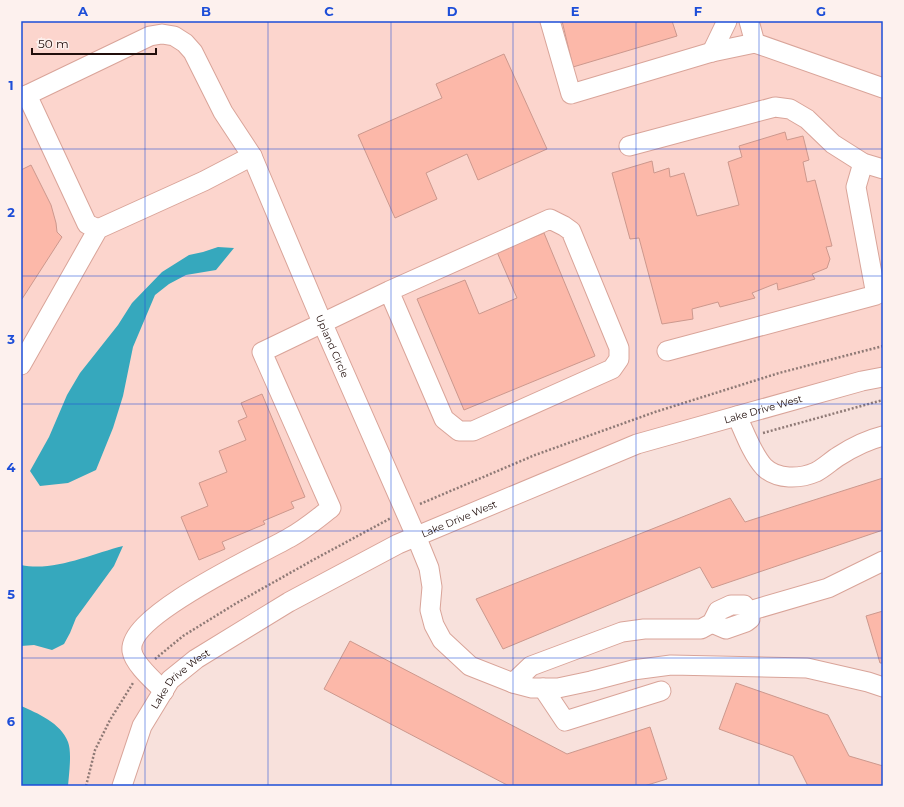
<svg xmlns="http://www.w3.org/2000/svg" width="904" height="807" font-family="Montserrat,sans-serif">
<style>
.built{fill:#fcd5cd}
.water{fill:#36a8bd}
.building{fill:#fcb8a9;stroke:#cc988d}
.lines{fill:none;stroke-linecap:round;stroke-linejoin:round}
.minor-casing{stroke:#d9a499;stroke-width:21}
.path{stroke:#8f7a76;stroke-width:2.5;stroke-dasharray:2 2;stroke-linecap:butt}
.minor{stroke:#fff;stroke-width:19}
.grid{fill:none;stroke:#1d4ed8;stroke-width:1;stroke-opacity:0.55}
.labels{text-anchor:middle;dominant-baseline:central;stroke-width:3;stroke-linejoin:round;paint-order:stroke}
.street-label{font-size:10px;fill:#210e0b;stroke:#fdf1ee}
.neatline{fill:none;stroke:#1d4ed8;stroke-width:1.5}
.grid-label{font-size:13px;text-anchor:middle;font-weight:bold;fill:#1d4ed8}
</style>
<rect width="100%" height="100%" fill="#f8e1dc"/>
<path class="built" d="M21,21H883V373L554,478L302,595L164,691L126,786H21Z"/>
<path class="water" d="M218,247L234,248L216,270L186,275L169,284L155,295L133,347L123,396L113,428L96,470L68,483L40,486L30,471L49,437L67,395L80,373L118,325L132,303L162,272L189,255L203,252Z
M123,546L114,566L76,618L70,633L64,644L52,650L34,645L21,646V565C54,572 91,554 123,546Z
M21,706C37,713 61,723 68,742C72,752 69,774 68,786H21Z"/>
<path class="building" d="M562,21H672L677,36L573,67Z
M504,54L547,149L478,180L467,154L426,173L437,199L395,218L358,135L442,98L436,84Z
M785,132L787,140L803,136L809,160L803,162L807,182L815,180L832,246L826,247L830,259L827,268L812,274L815,279L778,290L777,283L752,293L755,298L720,307L718,302L692,309L693,319L662,324L639,238L630,239L612,173L652,161L654,173L669,168L670,177L684,173L697,216L739,205L728,162L742,157L739,146Z
M31,165L51,205L56,223L57,232L62,237L22,299L21,170Z
M544,233L595,356L464,410L417,299L465,280L479,314L517,298L497,252Z
M262,394L305,497L291,502L294,508L263,521L265,524L222,542L225,549L199,560L181,517L208,506L199,483L227,472L219,451L246,440L238,421L247,417L241,403Z
M883,478V530L712,588L700,567L503,649L476,599L730,498L745,522Z
M883,611V663H880L866,616Z
M350,641L567,754L650,727L667,779L644,786H509L324,689Z
M736,683L828,715L849,756L883,766V786H808L793,756L719,729Z"/>
<g class="lines">
<g class="minor-casing">
<g id="minor">
<path d="M550,21L571,94L712,52L755,43"/>
<path d="M749,21L755,43L883,88"/>
<path d="M712,52L727,21"/>
<path id="s1" d="M27,95L150,36L162,34L174,36L185,43L193,52L223,112L252,156L322,322L416,536L429,568L432,587L430,610L434,625L442,640L470,666L513,683L532,688H558L591,681L633,670L671,665L807,668L868,682L883,687"/>
<path d="M21,98L27,95L87,224L98,229"/>
<path d="M629,146L775,107L790,109L807,119L833,144L863,163L883,169"/>
<path d="M667,351L876,295L856,187L863,163"/>
<path d="M21,365L98,229L204,181L252,156"/>
<path d="M737,416C744,431 752,454 764,467C777,480 800,479 816,472C824,468 831,461 839,456C853,447 867,440 883,436"/>
<path d="M712,623L726,629L746,622L750,619L749,611"/>
<path d="M513,683L531,666L622,632L644,629H701L712,623L718,611L731,605H744L749,611L828,588L883,561"/>
<path d="M543,688L565,721L661,691"/>
<path d="M164,691C154,681 134,664 132,651C127,615 261,554 289,538C304,530 318,518 331,508L262,352L389,291L550,219L564,226L571,231L619,348V359L612,369L473,431H459L444,419L389,291"/>
<path id="s2" d="M122,786L142,726L170,680L196,659L289,602L398,544L637,444L862,381L883,377"/>
</g>
</g>
<path class="path" d="M763,433L883,400
M420,504L535,455L655,412L779,373L883,346
M155,659L183,636L235,604L313,560L391,518
M86,786L95,750L110,720L133,683"/>
<use href="#minor" class="minor"/>
</g>
<path class="grid" d="M145,21V786M268,21V786M391,21V786M513,21V786M636,21V786M759,21V786M21,149H883M21,276H883M21,404H883M21,531H883M21,658H883"/>
<g class="labels">
<g class="street-label">
<text stroke="none"><textPath href="#s1" startOffset="512">Upland Circle</textPath></text>
<text stroke="none"><textPath href="#s2" startOffset="773">Lake Drive West</textPath></text>
<text stroke="none"><textPath href="#s2" startOffset="449">Lake Drive West</textPath></text>
<text stroke="none"><textPath href="#s2" startOffset="125">Lake Drive West</textPath></text>
</g>
</g>
<rect width="904" height="807" fill="none" stroke="#fdf1ee" stroke-width="44"/>
<path d="M32 48v6h124v-6" fill="none" stroke="#210e0b" stroke-width="2"/>
<text x="38" y="48" font-size="12" fill="#210e0b" stroke="#fdf1ee" stroke-width="3" paint-order="stroke">50 m</text>
<rect x="22" y="22" width="860" height="763" class="neatline"/>
<g class="grid-label">
<text x="83" y="16">A</text>
<text x="206" y="16">B</text>
<text x="329" y="16">C</text>
<text x="452" y="16">D</text>
<text x="575" y="16">E</text>
<text x="698" y="16">F</text>
<text x="821" y="16">G</text>
<text x="11" y="90">1</text>
<text x="11" y="217">2</text>
<text x="11" y="344">3</text>
<text x="11" y="472">4</text>
<text x="11" y="599">5</text>
<text x="11" y="726">6</text>
</g>
</svg>
